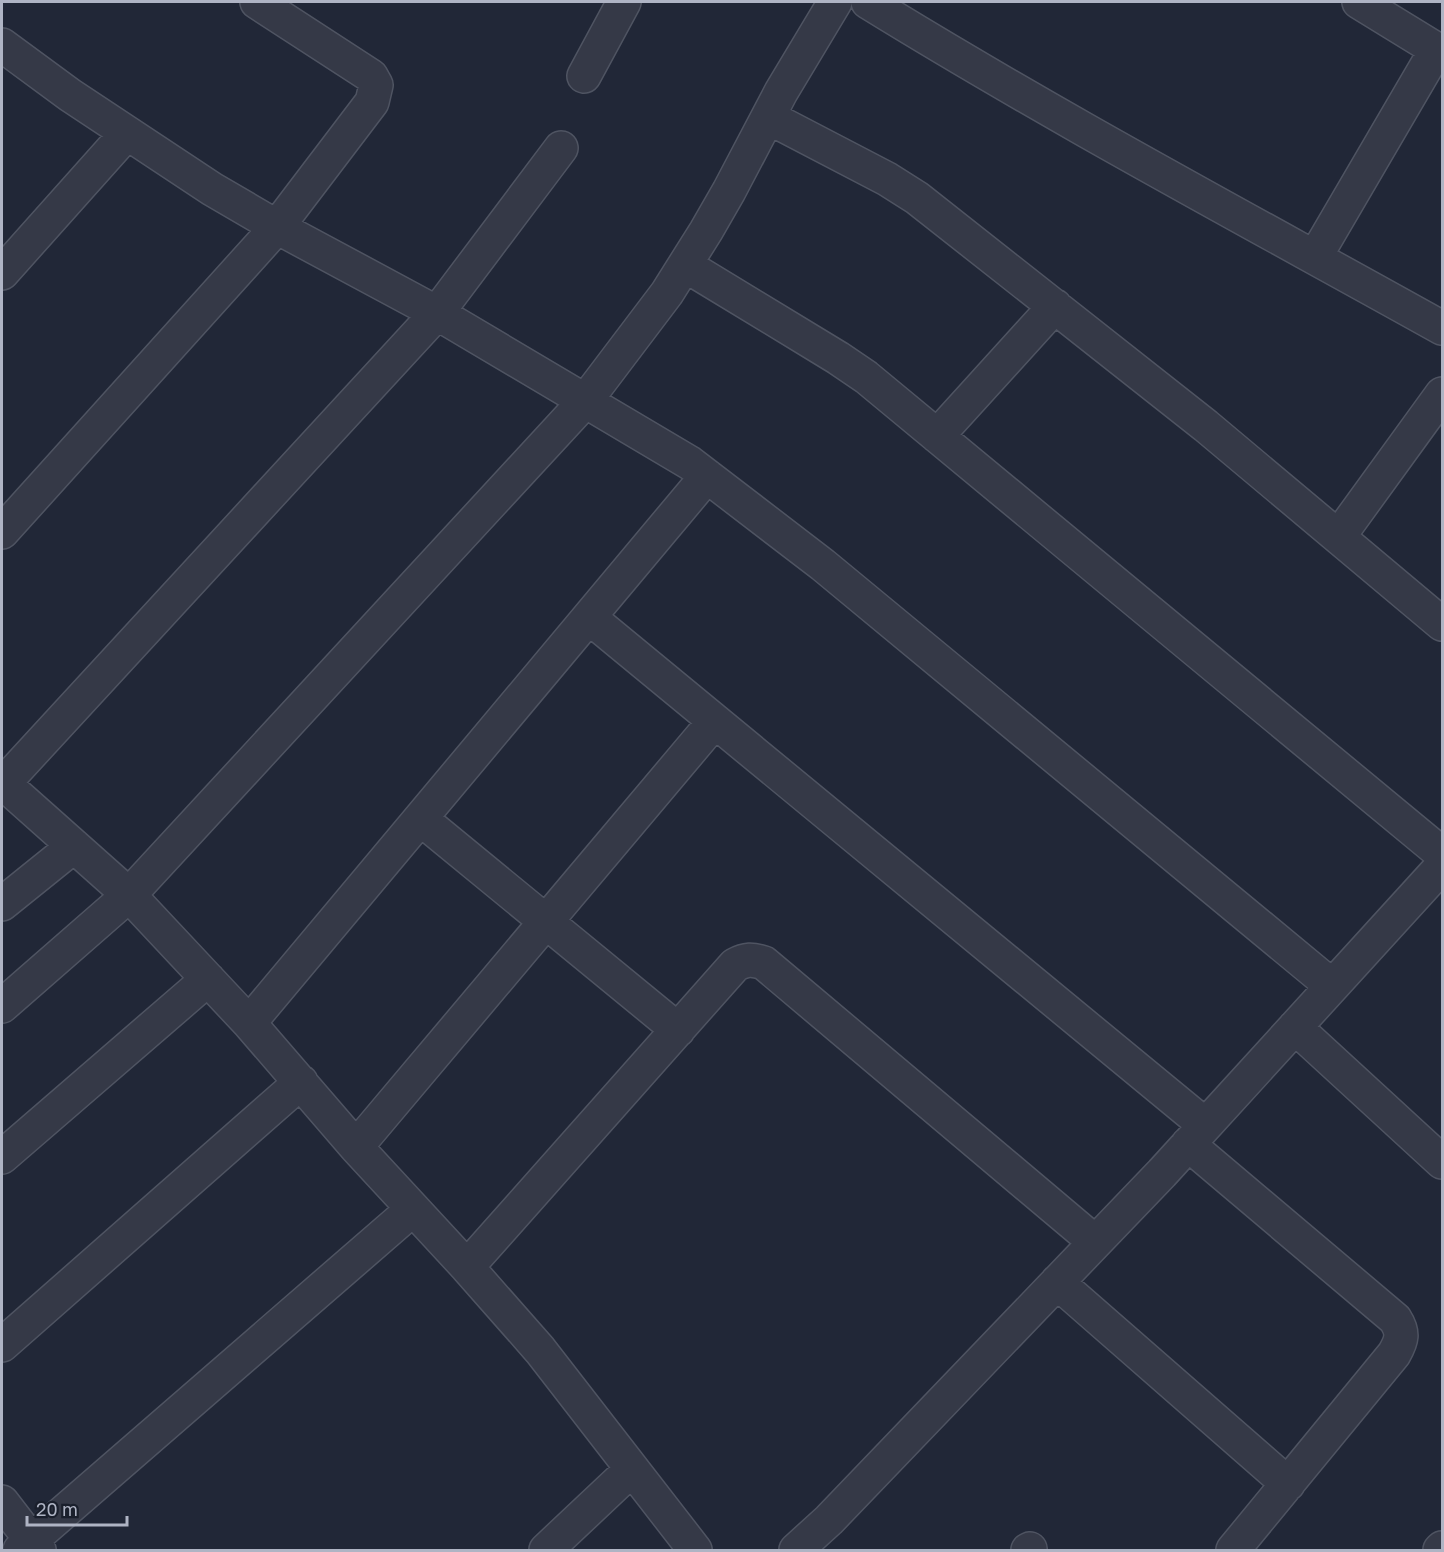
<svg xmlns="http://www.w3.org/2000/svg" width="1444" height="1552" font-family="'Golos Text',sans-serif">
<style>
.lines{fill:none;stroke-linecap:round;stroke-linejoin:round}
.minor-casing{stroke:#4f5462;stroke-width:36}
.minor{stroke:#353947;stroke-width:33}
</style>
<rect width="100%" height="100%" fill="#212737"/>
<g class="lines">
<g class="minor-casing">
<path id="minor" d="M868,2C1056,118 1250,221 1442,328
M1359,2L1442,53
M2,45L70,95L212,189L277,227L437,313L690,463L823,565L1332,986
M584,76L624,2
M768,117L887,179L917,198L1206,426L1442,624
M1315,257L1436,50
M685,265L838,358L866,377L1442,854
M2,273L127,133
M937,436L1055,306
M2,532L277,227L372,102L376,85L371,76L257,2
M1339,536L1442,394
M590,618L1205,1125
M2,782L129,895L249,1023L356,1147L467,1267L540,1350L695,1550
M3,784L437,313L561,148
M421,819L678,1030
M2,904L74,846
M2,1006L129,895L586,400L667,293L706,231L729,191L781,92L835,2
M249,1023L707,476
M1295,1027L1442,1162
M1188,1144L1395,1319C1404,1333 1402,1340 1394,1354L1233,1550
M356,1147L714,722
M2,1157L208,979
M467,1267L735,965C746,959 752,959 764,963L1095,1242
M1057,1282L1288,1484
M2,1345L301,1082
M2,1502L39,1550
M20,1550L413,1209
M546,1550L632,1469
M796,1550L829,1520L1162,1173L1442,866
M1028,1550L1030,1549
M1440,1550L1442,1548"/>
</g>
<use href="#minor" class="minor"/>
</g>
<rect width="1444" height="1552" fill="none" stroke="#afb4c4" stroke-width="6"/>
<path d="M27 1516v9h100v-9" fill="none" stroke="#afb4c4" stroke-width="3"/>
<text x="36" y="1516" font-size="18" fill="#afb4c4" stroke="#1a1f2c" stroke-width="4.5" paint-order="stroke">20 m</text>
</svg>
